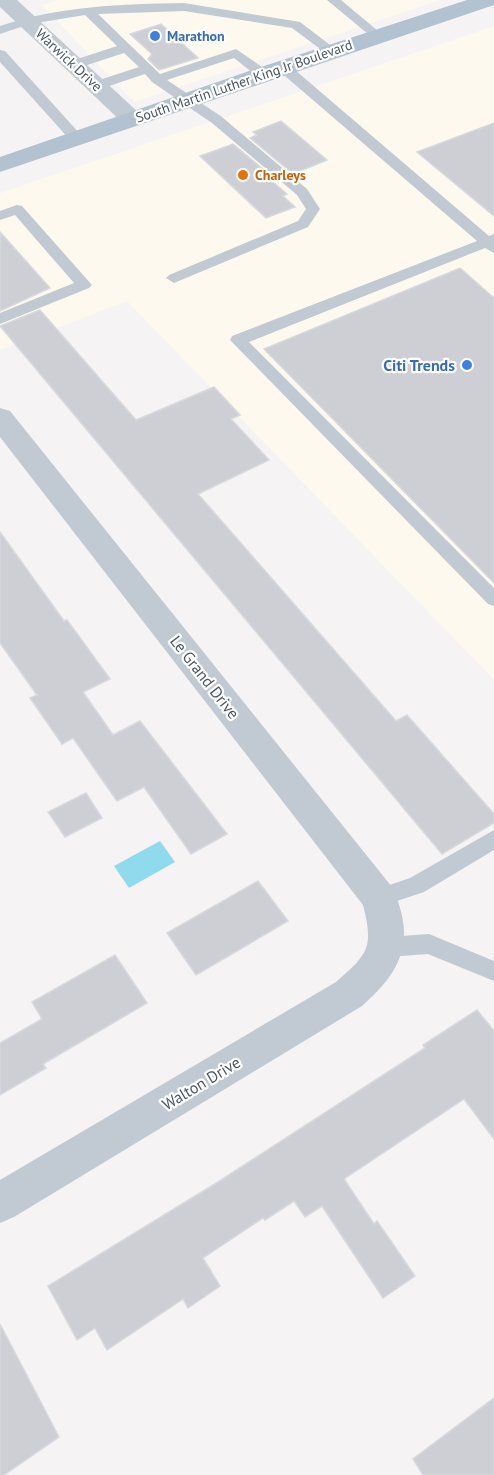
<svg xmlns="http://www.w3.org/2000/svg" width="494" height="1475" font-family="'PT Sans',sans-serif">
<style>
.commercial{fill:#fdf9ef}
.water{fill:#90daee}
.building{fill:#cdcfd5;stroke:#d7d9de;stroke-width:1.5}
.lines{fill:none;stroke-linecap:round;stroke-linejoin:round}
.service{fill:#c1cad2;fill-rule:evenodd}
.minor{fill:#c1cad2;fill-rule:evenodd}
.primary{fill:#b3c2d1;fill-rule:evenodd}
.shop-dot{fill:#3f7fe0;stroke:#fff;stroke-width:2}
.food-dot{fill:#e8710a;stroke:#fff;stroke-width:2}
.labels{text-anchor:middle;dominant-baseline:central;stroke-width:4.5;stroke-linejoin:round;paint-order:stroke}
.far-shop-label{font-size:14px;font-weight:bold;fill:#366cbe;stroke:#fff;text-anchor:start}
.far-street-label{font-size:14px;fill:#4a5661;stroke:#fff}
.far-food-label{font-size:14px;font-weight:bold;fill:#c56008;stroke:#fff;text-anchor:start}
.shop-label{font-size:16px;font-weight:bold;fill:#366cbe;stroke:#fff;text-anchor:end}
.street-label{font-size:16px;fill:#4a5661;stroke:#fff}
</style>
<rect width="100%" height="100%" fill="#f5f3f3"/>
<path class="commercial" d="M58,0H440L134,102L42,5Z
M494,26V680L127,301L0,350V193Z"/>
<path class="water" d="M160,841L175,862L129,888L114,866Z"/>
<path class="building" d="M161,24L198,58L159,70L148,59L152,54L130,34Z
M281,121L327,160L293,174L250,138L257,135L253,132Z
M494,123V216L417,152Z
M233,144L276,180L273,182L287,194L283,196L295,207L266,218L200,156Z
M0,232L50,288L0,311Z
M460,268L494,298V583L264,349Z
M40,310L136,420L214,387L240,415L231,419L269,460L198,494L396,721L407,715L494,814V823L442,854L0,326Z
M0,532L64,621L67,620L110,679L83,692L113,735L140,721L227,834L191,854L144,787L117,801L73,738L62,744L30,698L37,695L0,643Z
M86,793L102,818L65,837L48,812Z
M258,881L288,921L196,975L167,933Z
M115,955L147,1003L43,1064L46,1068L0,1095V1043L42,1019L32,1002Z
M477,1010L494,1031V1139L464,1099L344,1179L374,1224L377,1221L415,1276L383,1298L322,1206L305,1217L294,1201L265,1220L263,1218L203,1258L220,1286L188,1308L183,1299L107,1350L95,1328L77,1340L48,1286L218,1182L425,1048L423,1045Z
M0,1324L59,1437L4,1475H0Z
M494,1398V1475H423L413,1459Z"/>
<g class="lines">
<path class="service" d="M327,0H341L384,36L378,40L374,39Z
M184,3L300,22L338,51L332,55L327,54L292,28L184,11L98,14L160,74L236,49L268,71L270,74L268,77H258L234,58L167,80L222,117L307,189L320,209L308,227L174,283L166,278L169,275L298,221L306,209L297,195L212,123L152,82L145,74L100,89H90L88,86L90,83L139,67L124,53L78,68H68L67,65L68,62L117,46L85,15L30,24L0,34V26C60,6 121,4 184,3Z
M0,50L5,51L81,135L83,138L81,141H71L0,62Z
M283,63L288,64L489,236L494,234V253L485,248L249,342L494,588V606L488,604L230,340L232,336L477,241L278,70L277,67L278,64Z
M17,205L22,206L92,285L89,288L0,324V313L74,283L15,215L0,220V211Z
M494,830V850L424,892L379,907L372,905L368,898L372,891L410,878Z
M429,934L494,961V981L428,954L387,957L379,954L376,947L379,940L387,937Z"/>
<path class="minor" d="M0,0H17L140,114L143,119L140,124L132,126L124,124L0,7Z
M0,408L10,411L392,887C416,939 403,970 362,1006L14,1217L0,1223V1180L336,982C368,954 374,948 363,905L0,437Z"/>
<path class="primary" d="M467,0H494V5L0,172V157L255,69Z"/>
</g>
<g class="shop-dot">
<circle cx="155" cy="36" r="6"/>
<circle cx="467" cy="365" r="6"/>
</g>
<circle class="food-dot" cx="243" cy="175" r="6"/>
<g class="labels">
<g class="far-shop-label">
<text x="167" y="36">Marathon</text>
</g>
<g class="far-street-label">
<text transform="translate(69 60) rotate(43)">Warwick Drive</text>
<text transform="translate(244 81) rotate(-19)">South Martin Luther King Jr Boulevard</text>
</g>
<g class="far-food-label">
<text x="255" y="175">Charleys</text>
</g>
<g class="shop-label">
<text x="455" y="365">Citi Trends</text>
</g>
<g class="street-label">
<text transform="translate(205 677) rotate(52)">Le Grand Drive</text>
<text transform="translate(201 1083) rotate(-31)">Walton Drive</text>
</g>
</g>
</svg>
